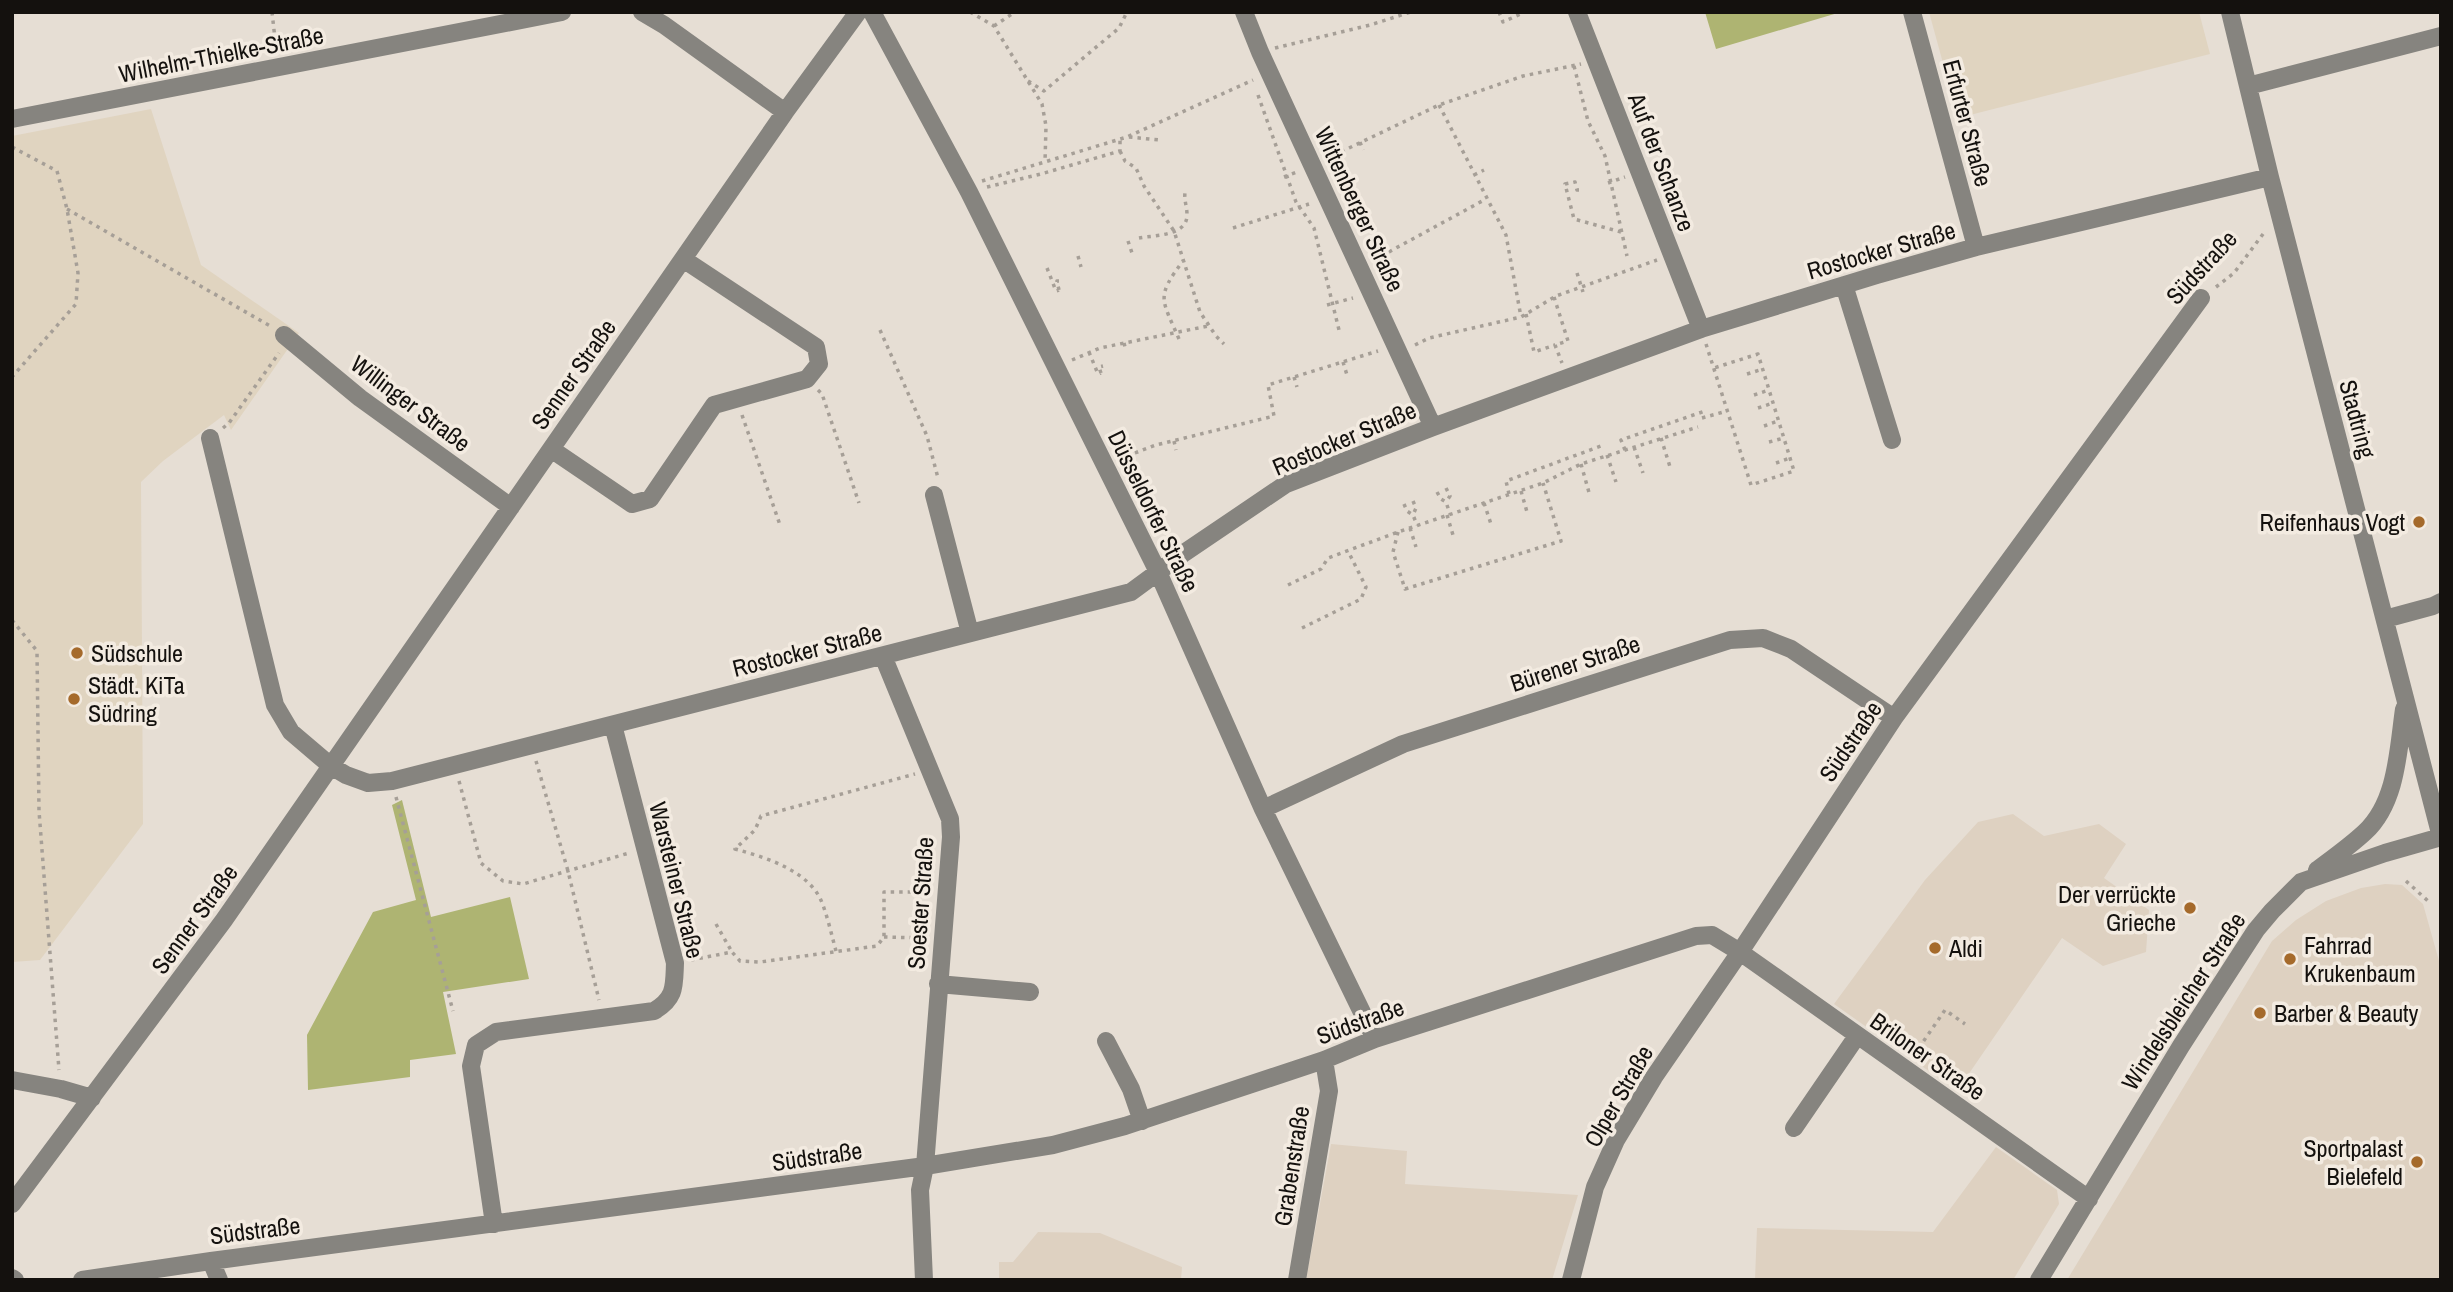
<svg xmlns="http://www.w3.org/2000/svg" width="2453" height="1292" font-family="'Archivo Narrow',sans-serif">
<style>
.built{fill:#ded1c1}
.education{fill:#e0d4c0}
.green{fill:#aeb472}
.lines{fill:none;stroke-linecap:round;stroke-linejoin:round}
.path{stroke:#a69f97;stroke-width:3.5;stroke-dasharray:3.5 5;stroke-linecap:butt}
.minor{stroke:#86847f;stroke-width:18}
.poi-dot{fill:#a56a2b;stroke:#f3ebe1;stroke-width:2.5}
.labels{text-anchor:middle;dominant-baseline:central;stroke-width:7;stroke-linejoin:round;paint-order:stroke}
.street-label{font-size:24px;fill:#14110e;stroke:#f3ebe1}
.poi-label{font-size:24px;fill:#14110e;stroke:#f3ebe1;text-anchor:start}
</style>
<rect width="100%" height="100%" fill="#e6ded4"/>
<path class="built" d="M2013,814L2044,836L2099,824L2126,844L2104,878L2149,910L2146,952L2103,966L2062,938L1957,1091L1834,1004L1925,880L1978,822Z
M2385,884L2402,885L2423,904L2441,968V1280H2067L2272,941L2296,920L2326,901L2361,888Z
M1331,1144L1407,1151L1405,1184L1578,1195L1552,1280H1306Z
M1996,1147L2057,1190L2059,1204L2013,1280H1755L1757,1228L1933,1232Z
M1038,1232L1100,1233L1182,1267L1181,1280H999V1262H1013Z"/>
<path class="education" d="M1929,12H2199L2210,54L1958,118Z
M151,109L201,265L299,333L231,430L224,415L163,461L141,482L143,824L40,960L12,962V136Z"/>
<path class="green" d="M1705,12H1841L1716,49Z
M402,800L431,917L510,897L529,979L443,992L456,1054L410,1060V1077L308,1090L307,1035L373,912L416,900L392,805Z"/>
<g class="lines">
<path class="path" d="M272,12L276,48
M970,12L994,26L1042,104L1046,126L1045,162
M1499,12L1503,22L1525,12
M994,26L1015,12
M1275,48L1370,25L1411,12
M1574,66L1588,121L1605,156L1627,256
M1028,81L1044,91L1119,28L1127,12
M1258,95L1296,202L1314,228L1339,330
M1439,105L1506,235L1521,317
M1129,137L1160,140
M1360,142L1363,150
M12,147L57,171L67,209L78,273L76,304L12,377
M1120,151L1125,161L1136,168L1144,186L1174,231L1200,312L1216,336L1224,344
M1326,159L1439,105L1523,76L1581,64
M1474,175L1484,170
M1284,177L1297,172
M982,181L1127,137L1253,80
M1608,183L1625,177
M987,187L1041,174L1120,151V139
M1579,190H1577L1575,182L1565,184L1574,219L1621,232
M67,209L270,326
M1233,228L1309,204
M1139,238C1155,235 1187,236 1187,215C1187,206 1184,201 1185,192
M1128,241L1133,256
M1078,256L1081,267
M1374,260L1486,199
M1047,268L1056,291L1059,290
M1577,273L1583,292
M2216,287L2234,273L2266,230
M1059,290L1057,281H1059
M1554,297L1568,341L1555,345L1562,363
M1327,305L1353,298
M1526,314L1534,352L1555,345
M880,330L927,436L938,478
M1179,339C1162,299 1155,298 1183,261
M1124,343L1126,351
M1706,344L1751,485L1794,471L1758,354L1714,368
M1415,345L1429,338L1521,317L1556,296L1657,260
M1089,352L1098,374L1101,373
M1072,360L1100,348L1208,326
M1343,362L1347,375
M1101,373L1099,367L1103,366
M1747,374L1763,369
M1294,377L1297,387
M818,390L822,394L859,503
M1754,395L1769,390
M1758,408L1773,403
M742,415L780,525
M1702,418L1727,411
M1764,426L1778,421
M223,428L229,423L279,353
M1661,438L1671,470
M1174,441L1176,450
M1769,442L1784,438
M1634,447L1643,473
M1625,450L1621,440L1705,411
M1607,455L1616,482
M1119,459L1156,445L1274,416L1268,385L1378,351
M1776,463L1790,458
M1581,464L1590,496
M1446,488L1450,496L1446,502
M1521,491L1527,512
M1437,492L1441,499L1446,502L1450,514
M1509,494L1506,481L1601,446
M1413,501L1416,508L1413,515
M1484,503L1491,524
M1404,504L1407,511L1413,515L1417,525
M1447,515L1453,535
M1410,528L1416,547
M1398,532L1393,552L1405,589L1561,541L1543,483
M1288,585L1321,569L1328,558L1398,532L1543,483L1581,464L1698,427
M12,620L37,651L39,811L59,1070
M1302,628L1361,599L1366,587L1348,551
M536,761L568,871L599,1000
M459,781L481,863L503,881L523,884L629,853
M396,797L453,1011
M2406,881L2428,901
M716,924L732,952
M884,937L926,938
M836,951C832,937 825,904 817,893C800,868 764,857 735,849L755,830L761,816L915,774
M691,960L732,952L740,961L760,962L877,946L884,937V892H930
M1914,1055L1945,1010L1965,1024"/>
<path class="minor" d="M642,12L664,25L785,112
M872,12L969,192L1158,572L1263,809L1375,1039
M1244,12L1260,52L1433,427
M1577,12L1701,329
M1912,12L1976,247
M2230,12L2270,177L2441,837
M2248,86L2441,36
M12,119L562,12
M1844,285L1892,440
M284,335L360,398L511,507
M210,438L275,705L291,732L331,766L346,775L368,783L392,781L1131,592L1184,553L1286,484L1433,427L1701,329L1877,275L1976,247L2270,177
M551,449L632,504L650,499L714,405L807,379L819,364L816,347L683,259
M934,495L970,633
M2385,619L2433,606L2441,602
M883,656L950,819L951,837L925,1166L920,1190L924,1280
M1263,809L1403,744L1730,640L1763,638L1791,649L1894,718
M2317,870C2333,858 2350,846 2365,832C2397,802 2398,751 2404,709
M938,984L1030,992
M1106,1041L1131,1089L1142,1121
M12,1080L61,1089L92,1098
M1794,1128L1857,1036
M12,1204L224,920L785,112L858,12
M494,1224L471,1066L476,1045L496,1032L654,1011C676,998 674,986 675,963L613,725
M211,1261L219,1280
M12,1278L15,1280
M82,1280L211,1261L925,1166L1053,1145L1125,1126L1324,1060L1375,1039L1696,936L1712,935L1740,952L2089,1199
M1297,1280L1329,1091L1324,1060
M1571,1280L1595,1187L1616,1140L1654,1077L1740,952L1894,718L2201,298
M2039,1280L2181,1046L2256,930L2272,911L2301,882L2385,853L2441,837"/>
</g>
<g class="poi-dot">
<circle cx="2419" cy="522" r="7"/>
<circle cx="77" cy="653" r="7"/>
<circle cx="74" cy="699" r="7"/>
<circle cx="2190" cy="908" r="7"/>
<circle cx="1935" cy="948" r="7"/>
<circle cx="2290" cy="959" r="7"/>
<circle cx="2260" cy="1013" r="7"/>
<circle cx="2417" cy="1162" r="7"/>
</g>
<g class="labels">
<g class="street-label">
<text transform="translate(221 54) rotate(-11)">Wilhelm-Thielke-Straße</text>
<text transform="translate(1968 123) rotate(75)">Erfurter Straße</text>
<text transform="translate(1662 162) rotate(69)">Auf der Schanze</text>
<text transform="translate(1360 209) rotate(65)">Wittenberger Straße</text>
<text transform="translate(1881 250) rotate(-16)">Rostocker Straße</text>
<text transform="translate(2201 267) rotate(-47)">Südstraße</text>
<text transform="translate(573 374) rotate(-55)">Senner Straße</text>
<text transform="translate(411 403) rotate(37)">Willinger Straße</text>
<text transform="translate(2358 419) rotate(75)">Stadtring</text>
<text transform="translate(1344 438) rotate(-23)">Rostocker Straße</text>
<text transform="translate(1154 511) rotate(64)">Düsseldorfer Straße</text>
<text transform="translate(807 650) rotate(-14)">Rostocker Straße</text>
<text transform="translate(1575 663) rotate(-18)">Bürener Straße</text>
<text transform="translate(1850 741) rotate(-56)">Südstraße</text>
<text transform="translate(677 880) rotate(76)">Warsteiner Straße</text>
<text transform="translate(920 903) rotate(-86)">Soester Straße</text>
<text transform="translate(194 919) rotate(-54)">Senner Straße</text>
<text transform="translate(2183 1001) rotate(-57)">Windelsbleicher Straße</text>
<text transform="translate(1360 1021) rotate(-20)">Südstraße</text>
<text transform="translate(1928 1056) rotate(35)">Briloner Straße</text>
<text transform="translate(1618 1096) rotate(-60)">Olper Straße</text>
<text transform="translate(817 1156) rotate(-8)">Südstraße</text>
<text transform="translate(1291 1166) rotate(-81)">Grabenstraße</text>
<text transform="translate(255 1230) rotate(-7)">Südstraße</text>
</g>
<g class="poi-label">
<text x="2405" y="522" text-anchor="end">Reifenhaus Vogt</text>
<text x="91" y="653">Südschule</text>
<text x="88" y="685">Städt. KiTa<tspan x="88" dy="28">Südring</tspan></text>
<text x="2176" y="894" text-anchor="end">Der verrückte<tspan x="2176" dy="28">Grieche</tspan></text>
<text x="2304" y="945">Fahrrad<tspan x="2304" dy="28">Krukenbaum</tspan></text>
<text x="1949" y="948">Aldi</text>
<text x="2274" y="1013">Barber &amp; Beauty</text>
<text x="2403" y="1148" text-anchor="end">Sportpalast<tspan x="2403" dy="28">Bielefeld</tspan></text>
</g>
</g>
<rect width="2453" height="1292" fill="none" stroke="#14110e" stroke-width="28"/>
</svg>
